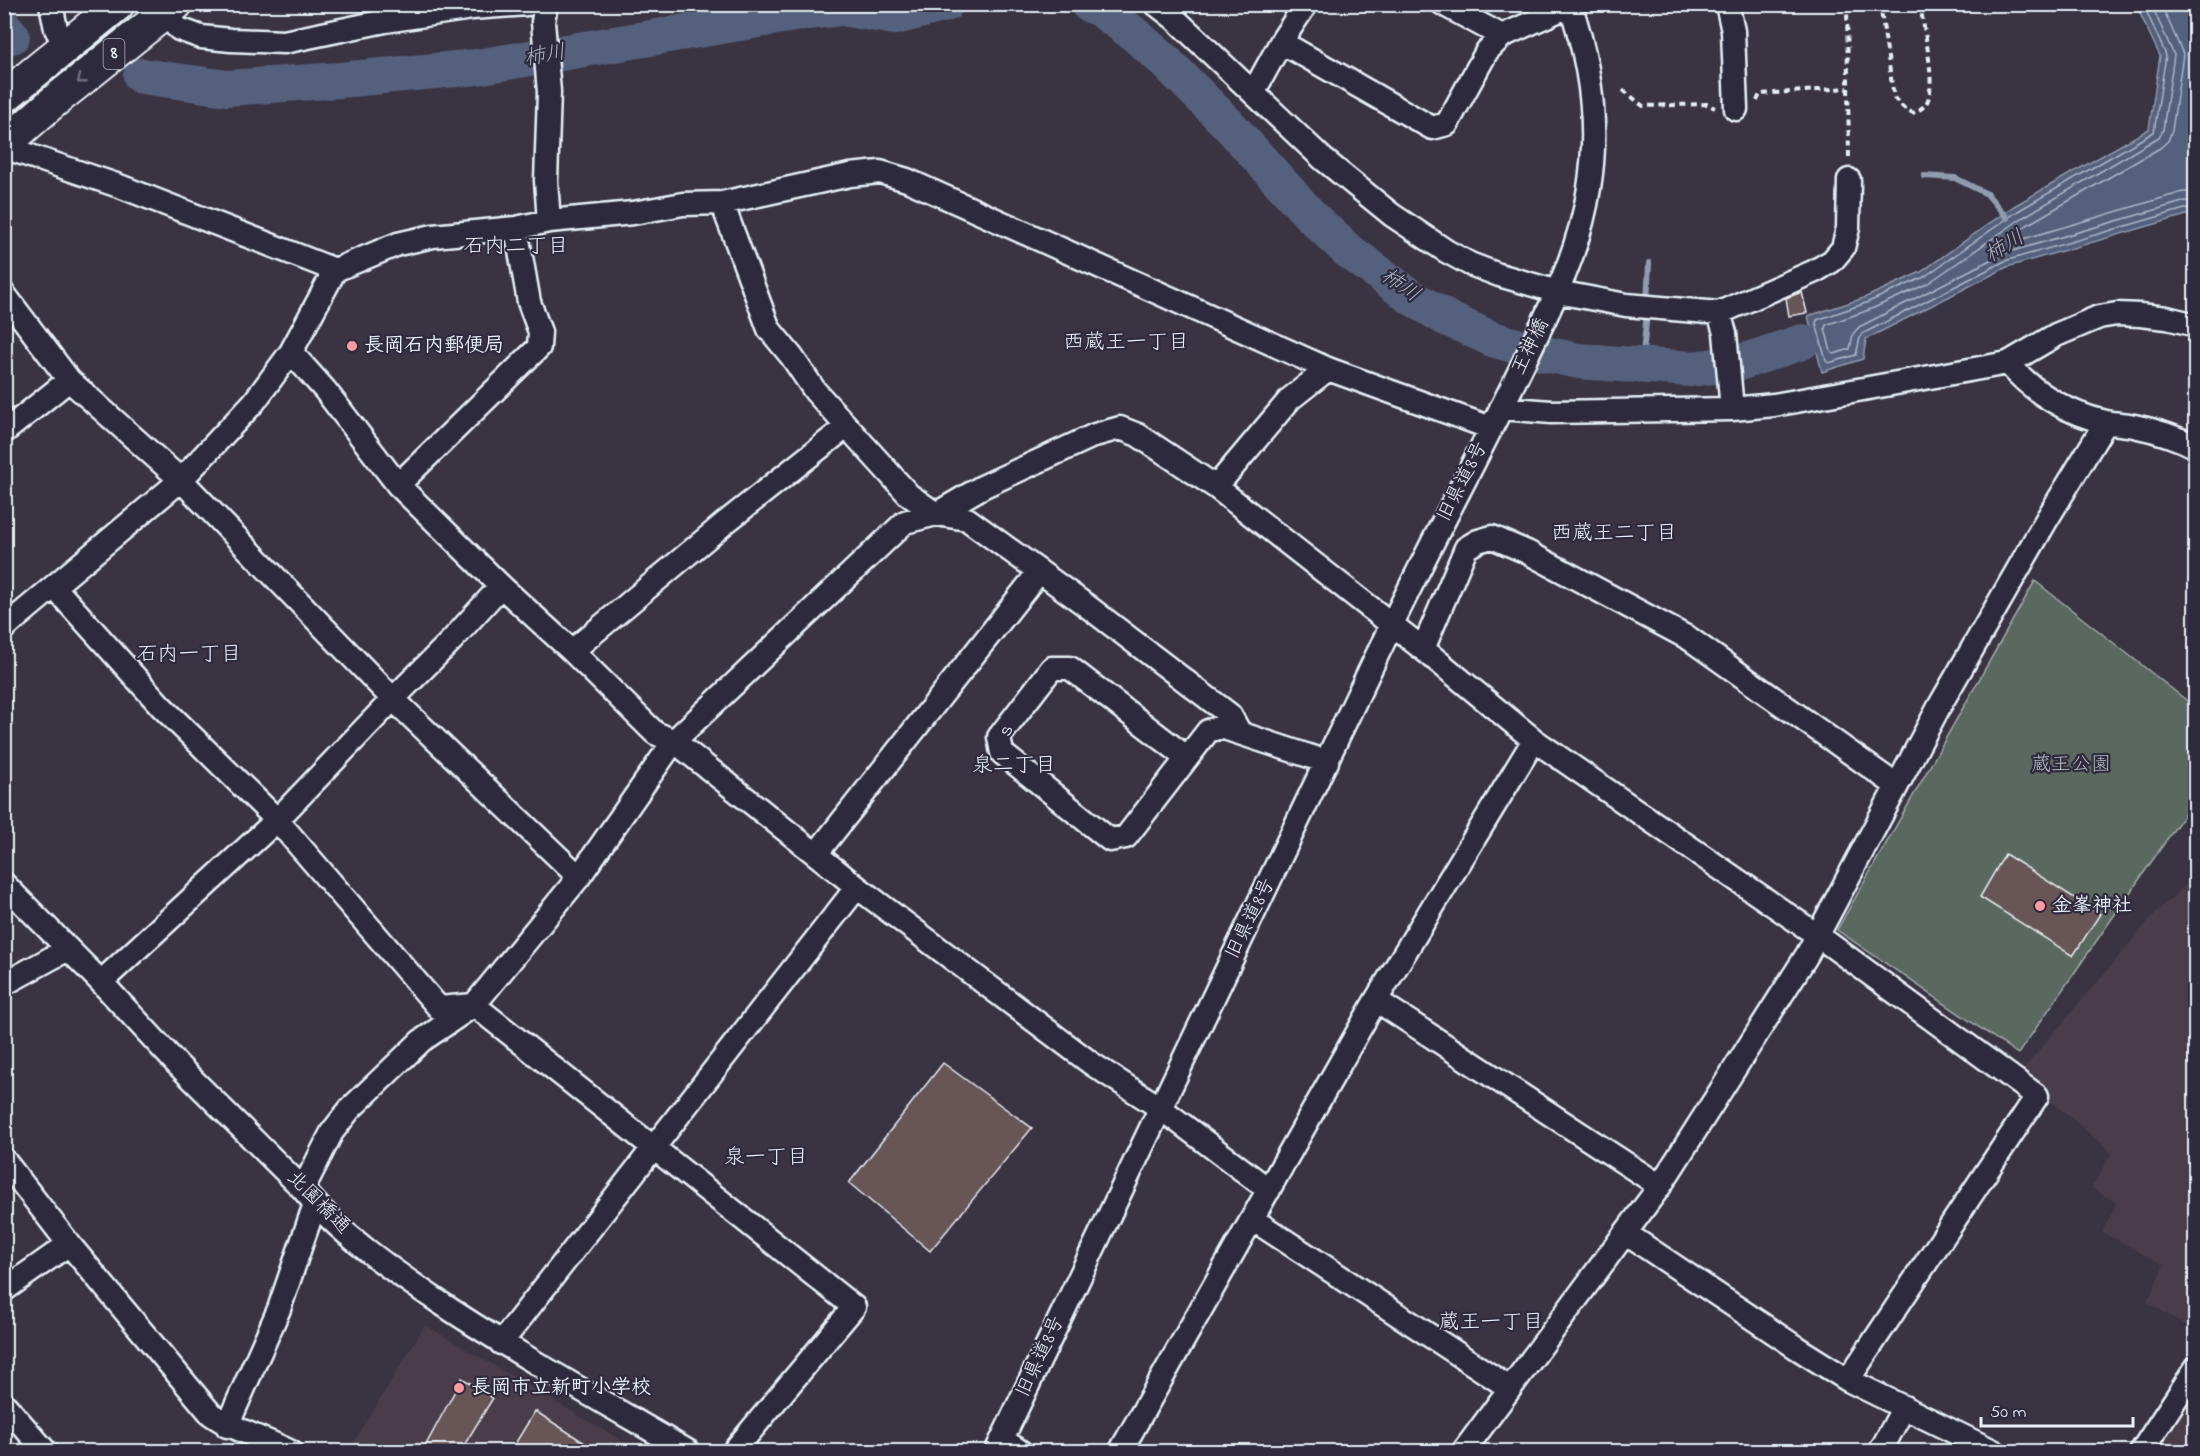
<svg xmlns="http://www.w3.org/2000/svg" width="2200" height="1456" font-family="'Indie Flower','Klee One',sans-serif">
<style>
.built{fill:#483e48}
.green{fill:#5a685e;stroke:#a1acab;stroke-width:1.5}
.water{fill:#54617d;stroke:#8f9bae;stroke-width:1.5}
.lines{fill:none;stroke-linecap:round;stroke-linejoin:round}
.shore{stroke:#adb7c7;stroke-width:1.5}
.stream{stroke:#8f9bae;stroke-width:6}
.river{stroke:#54617d;stroke-width:36}
.building{fill:#685656;stroke:#e8f1f8;stroke-width:1.5}
.minor-casing{stroke:#e8f1f8;stroke-width:27}
.highway-casing{stroke:#e8f1f8;stroke-width:36}
.path{stroke:#e8f1f8;stroke-width:4;stroke-dasharray:6 4.5;stroke-linecap:butt}
.minor{stroke:#2f2a3d;stroke-width:22}
.highway{stroke:#2f2a3d;stroke-width:32}
.oneway{stroke:#70707e}
.poi-dot{fill:#ff9aa2;stroke:#2f2a3d;stroke-width:2}
.labels{text-anchor:middle;dominant-baseline:central;stroke-width:4.5;stroke-linejoin:round;paint-order:stroke}
.shield{fill:#2f2a3d;stroke:#b0b5c0;stroke-width:1.5}
.shield-label{font-size:18px;font-weight:bold;fill:#e8f1f8}
.poi-label{font-size:20px;font-weight:bold;fill:#e8f1f8;stroke:#2f2a3d;text-anchor:start}
.street-label{font-size:20px;fill:#e8f1f8;stroke:#2f2a3d}
.park-label{font-size:20px;fill:#afbaba;stroke:#2f2a3d}
.water-label{font-size:21px;font-style:italic;fill:#adb7c7;stroke:#2f2a3d}
.neighbourhood-label{font-size:21px;fill:#e8f1f8;stroke:#2f2a3d}
</style>
<rect width="100%" height="100%" fill="#3a3342"/>
<filter id="ink" filterUnits="userSpaceOnUse"><feTurbulence type="fractalNoise" baseFrequency=".0167" numOctaves="2"/><feDisplacementMap in="SourceGraphic" scale="12" xChannelSelector="R" yChannelSelector="G"/><feConvolveMatrix kernelMatrix="1 2 1 2 8 2 1 2 1" color-interpolation-filters="sRGB"/></filter>
<g filter="url(#ink)">
<path class="built" d="M2195,877V1331L2147,1302L2164,1265L2102,1232L2117,1203L2091,1188L2112,1153L2019,1074L2158,910Z
M425,1325L639,1451L348,1452Z
M2195,1388V1451H2160Z"/>
<path class="green" d="M2035,581L2195,707V799L2018,1054L1837,930Z"/>
<path class="water" d="M2136,5H2195V216L2190,214L2007,267L1866,339L1863,359L1822,372L1808,316L1864,298L1921,272L2014,206L2149,129L2160,56Z"/>
<g class="lines">
<path class="shore" d="M2143,4L2166,55L2154,132L2018,211L1924,277L1866,303L1817,320L1816,323L1826,361L1829,363L1856,355L1860,338L1862,334L2005,261L2188,208L2196,210
M2151,4L2174,55L2163,130L2159,137L2022,218L1927,284L1869,310L1826,325L1825,328L1831,352L1834,354L1850,349L1853,334L1859,327L2002,254L2186,201H2196
M2161,4L2183,54L2172,131L2168,141L2160,148L2027,225L2010,237L2009,239L2013,242L2183,192H2196"/>
<path class="stream" d="M1924,176L1955,178L1987,194L2007,218
M1647,302L1649,263
M1642,365L1647,312"/>
<path class="river" d="M1088,4L1101,10L1134,34L1166,62L1228,124L1311,216L1346,249L1411,297L1446,318L1492,339L1541,353L1578,361L1691,369L1739,363L1802,342
M4,27L12,36
M141,76L227,88L340,80L477,67L794,14L842,8L895,17L946,4"/>
</g>
<path class="building" d="M1802,292L1807,313L1789,316L1786,298Z
M2005,854L2100,914L2073,956L1980,897Z
M943,1063L1032,1128L930,1251L849,1183Z
M462,1378L493,1398L460,1452H422Z
M535,1411L599,1452H510Z"/>
<g class="lines">
<g class="minor-casing">
<path id="minor" d="M51,4L56,29L66,47
M546,4L543,22L549,92L546,181L549,221
M1156,4L1174,18L1323,159L1392,215L1446,251L1470,264L1499,275L1558,292L1626,305L1719,313L1815,271L1832,261L1843,248L1848,228L1849,180
M1443,4L1502,36
M1727,4L1733,31L1736,109
M164,15L179,29L201,37L231,40L284,42L385,21L472,8L527,4
M1281,42L1432,128L1447,124L1487,51L1502,36L1573,4
M1253,93L1281,42L1306,4
M4,147L122,187L335,270
M722,203L769,329L792,357L815,391L909,495L936,514L967,519L1087,606L1230,715L1240,733
M4,294L69,380L181,480L393,699L579,877
M1719,313L1725,333L1732,409
M291,352L325,390L398,485L501,586L572,651L655,733L674,741L857,887L1092,1064L1159,1107L1269,1190
M2008,363C2032,392 2068,414 2106,422C2115,424 2125,424 2134,426C2154,430 2177,437 2196,447
M1501,408L1551,412L1732,409L1774,405L2008,363L2056,335L2099,317L2117,314L2140,315L2167,318L2196,325
M4,432L69,380
M398,485L539,347L540,332L529,302L516,228
M1216,487L1290,399L1328,369
M54,587L161,706L277,820L439,1008L474,1005L854,1307L733,1452
M4,628L181,480L254,402L291,352L335,270L398,244L433,236L516,228L549,221L633,213L683,204L722,203L850,175L880,172L907,180L1328,369L1491,428
M1423,649L1466,548L1478,541L1492,537L1527,552L1690,639L1897,786
M572,651L726,522L846,427
M1186,757L1070,668H1052L999,737L1002,753L1110,840L1126,837L1208,731L1221,727L1327,762
M817,853L1039,572
M4,884L101,982L178,1065L303,1189C338,1233 392,1270 439,1302C520,1356 605,1403 689,1452
M101,982L277,820L393,699L452,640L501,586
M4,984L68,949
M1376,1000L1660,1186
M4,1160L69,1244L211,1414C235,1431 264,1438 291,1452
M303,1189L332,1132L350,1109L421,1041L474,1005L579,877L674,741L905,522L936,514L982,487L1095,435L1120,428L1138,435L1216,487L1423,649L1534,740L1817,935L2037,1096L1848,1380
M1252,1219L1499,1381L1508,1389
M1625,1233L1797,1348L1848,1380L1995,1452
M4,1290L69,1244
M501,1343L857,887
M4,1404L46,1452
M227,1426L279,1309L315,1204
M1002,1439L1021,1452
M996,1452L1391,626C1434,537 1481,451 1524,362C1551,306 1580,250 1589,188C1599,127 1590,63 1570,4
M1120,1452L1376,1000L1534,740
M1463,1452L1660,1186L1807,955L1940,705L2047,519L2106,422
M1880,1452L1904,1407
M2141,1452L2196,1368"/>
</g>
<g class="highway-casing">
<path id="highway" d="M4,97L118,4
M4,145L52,103L176,4"/>
</g>
<path class="path" d="M1847,4L1849,160
M1880,4L1894,98L1904,108L1913,113C1919,110 1924,108 1927,102C1937,84 1923,26 1920,4
M1623,90L1643,106L1707,104L1715,108
M1757,101L1760,94L1848,88"/>
<use href="#minor" class="minor"/>
<use href="#highway" class="highway"/>
</g>
<defs><path id="oneway-chevron" d="M-2-3.5L2.5 0L-2 3.5" fill="none" stroke-width="1.6" stroke-linecap="round" stroke-linejoin="round" transform="scale(1.5)"/></defs>
<use class="oneway" href="#oneway-chevron" transform="translate(81 80) rotate(142)"/>
</g>
<g class="poi-dot">
<circle cx="352" cy="346" r="6"/>
<circle cx="2040" cy="906" r="6"/>
<circle cx="459" cy="1388" r="6"/>
</g>
<g class="labels">
<rect class="shield" x="103.5" y="39" width="21" height="30" rx="4.5"/>
<g class="shield-label">
<text x="114" y="54">8</text>
</g>
<g class="poi-label">
<text x="364" y="346">長岡石内郵便局</text>
<text x="2052" y="906">金峯神社</text>
<text x="471" y="1388">長岡市立新町小学校</text>
</g>
<g class="street-label">
<text transform="translate(1531 347) rotate(-64)">王神橋</text>
<text transform="translate(1463 482) rotate(-63)">旧県道8号</text>
<text transform="translate(1007 731) rotate(-63)">s</text>
<text transform="translate(1251 919) rotate(-64)">旧県道8号</text>
<text transform="translate(318 1203) rotate(45)">北園橋通</text>
<text transform="translate(1041 1357) rotate(-65)">旧県道8号</text>
</g>
<g class="park-label">
<text x="2071" y="765">蔵王公園</text>
</g>
<g class="water-label">
<text transform="translate(545 56) rotate(-10)">柿川</text>
<text transform="translate(2005 247) rotate(-32)">柿川</text>
<text transform="translate(1400 286) rotate(35)">柿川</text>
</g>
<g class="neighbourhood-label">
<text x="516" y="247">石内二丁目</text>
<text x="1126" y="343">西蔵王一丁目</text>
<text x="1614" y="534">西蔵王二丁目</text>
<text x="189" y="655">石内一丁目</text>
<text x="1014" y="766">泉二丁目</text>
<text x="766" y="1158">泉一丁目</text>
<text x="1491" y="1323">蔵王一丁目</text>
</g>
</g>
<rect width="2200" height="1456" fill="none" stroke="#2f2a3d" stroke-width="24"/>
<rect x="12" y="12" width="2176" height="1432" fill="none" stroke="#e8f1f8" stroke-width="2" filter="url(#ink)"/>
<path d="M1981 1417v9h152v-9" fill="none" stroke="#e8f1f8" stroke-width="3"/>
<text x="1990" y="1417" font-size="18" fill="#e8f1f8" stroke="#2f2a3d" stroke-width="4.5" paint-order="stroke">50 m</text>
</svg>
